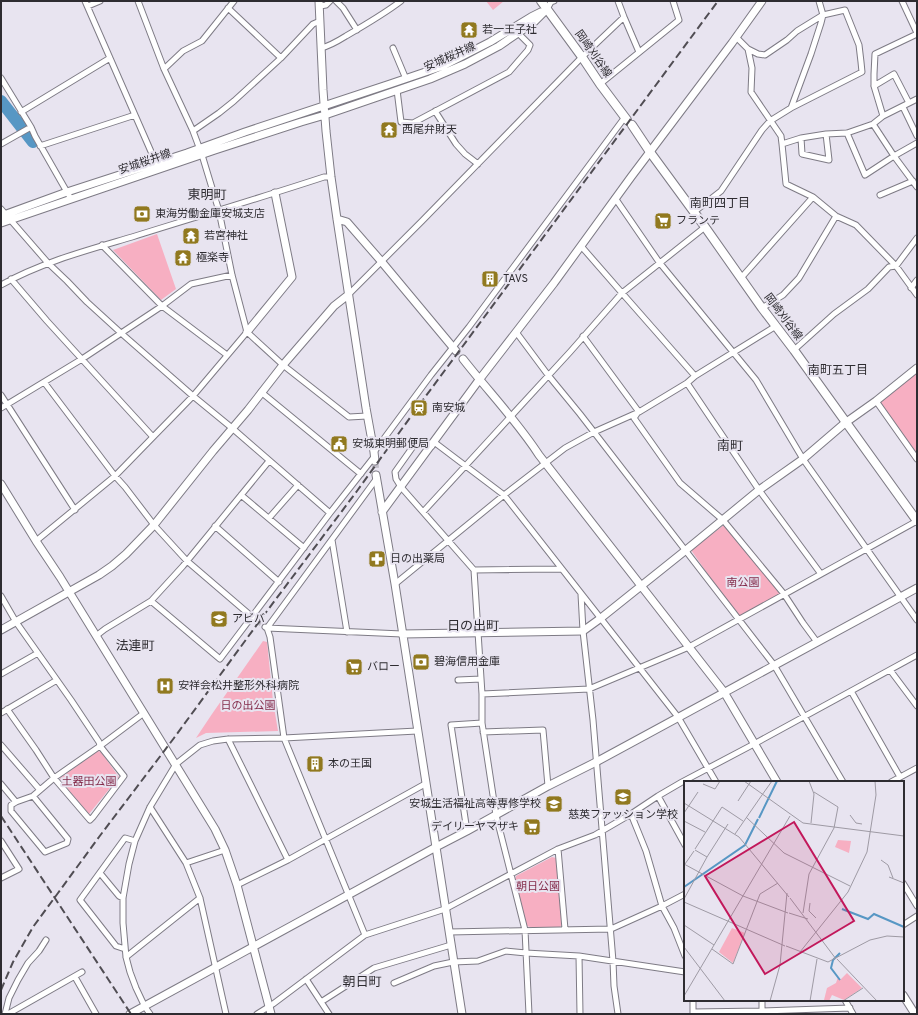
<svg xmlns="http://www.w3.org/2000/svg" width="918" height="1015" font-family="Overpass,'Noto Sans JP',sans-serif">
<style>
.park{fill:#f7afc2}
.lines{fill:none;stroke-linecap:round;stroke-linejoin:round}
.river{stroke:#5797c4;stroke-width:12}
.street-tunnel{stroke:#c3bfca;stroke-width:5;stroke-dasharray:5 2.5;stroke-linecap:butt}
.secondary-tunnel{stroke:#c3bfca;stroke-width:7;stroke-dasharray:7 3.5;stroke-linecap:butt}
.street-casing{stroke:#7e7b85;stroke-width:7}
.secondary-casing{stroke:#7e7b85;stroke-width:9}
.primary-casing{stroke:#7e7b85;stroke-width:10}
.street{stroke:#fff;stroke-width:5}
.secondary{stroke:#fff;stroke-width:7}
.primary{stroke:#fff;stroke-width:8}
.rail{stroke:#504d53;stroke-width:2;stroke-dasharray:8 4;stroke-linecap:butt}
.labels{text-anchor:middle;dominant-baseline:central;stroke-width:4;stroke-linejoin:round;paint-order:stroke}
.poi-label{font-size:11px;fill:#2e2c31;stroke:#e8e4f0;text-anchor:start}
.street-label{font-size:11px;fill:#2e2c31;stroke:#e8e4f0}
.park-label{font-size:11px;fill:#842c4b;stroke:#e8e4f0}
.neighbourhood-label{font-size:12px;fill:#2e2c31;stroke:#e8e4f0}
.quarter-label{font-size:13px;fill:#2e2c31;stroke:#e8e4f0}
.inset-river{fill:none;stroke:#5797c4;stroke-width:2}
.inset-road{fill:none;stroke:#9e9aa4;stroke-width:1}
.view{fill:#c2185b;fill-opacity:0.15;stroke:#c2185b;stroke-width:2}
.inset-edge{fill:none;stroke:#2e2c31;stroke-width:2}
</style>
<rect width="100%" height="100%" fill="#e8e4f0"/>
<path class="park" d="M486,1H504L493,10Z
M157,234L176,289L161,300L113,250Z
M917,371V454L880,402Z
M724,525L784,594L739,619L691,550Z
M263,641L267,642L273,701L278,731L206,733L196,738L212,714Z
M98,751L101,752L119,777L89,814L61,781L60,778Z
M552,857L556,858L562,925L560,927H530L527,926L515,880L516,876Z"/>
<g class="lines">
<path class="river" d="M1,101L33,142"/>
<path class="street-tunnel" d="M257,621L264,626"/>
<path class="secondary-tunnel" d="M375,461L376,475"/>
<g class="street-casing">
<path id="street" d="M85,1L156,163
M138,1L164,69L193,131L202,155L219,211L232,275L247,332L283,365L349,417L367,416
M336,1L343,8L357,30
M618,1L624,17L639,52
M902,1L917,33
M88,6L100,1
M320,6L326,5L330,1
M228,8L281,58
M547,9L551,2L554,1
M736,37L748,49L752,68L751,92L781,136L782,144L801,138L826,134L847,133L873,124
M321,48C330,46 338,41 346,36C365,25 384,14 401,1
M393,48L406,79
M748,49L758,54L765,55L787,40L797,31L823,15L845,10L859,45L861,62L862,72L791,108
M164,69L183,51L202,41L234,1
M1,78L31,127L35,136L71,199
M600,84L679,20L673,1
M874,86L894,74L909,103
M397,90L401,122L413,123L509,72L528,50L530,45L519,34
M917,99L883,116L873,124L894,156L917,187
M903,107L917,136
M435,111L456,144L465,154L478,164
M21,112L110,58
M883,116L874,86V74L875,54L917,34
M193,131L219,113L234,101L281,58L313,24L320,21
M847,133L865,175L894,156L917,143
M801,138L802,154L829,160L826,134
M1,144L31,127
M782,144L786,184L813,197L836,216L856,225L896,266L917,295
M40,146L135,115
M880,195L913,181
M615,198L659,262L756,380L803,459L917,620
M1,209L48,263L67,281L87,302L121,333L193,396L232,428L330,513
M694,212L721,191L762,130L770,121L791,108L811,54L821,23L823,15L819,1
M102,245L162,306L227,355
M581,246L622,293L705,227
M741,278L813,197
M11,279L47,321L153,437
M1,285C42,262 88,250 132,237C196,217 260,198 324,177H331
M911,288L917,280
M348,295L422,221L582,57L624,17
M762,308L783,295L799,278L836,216
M516,332L548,375L580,414L774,665L843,782
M583,336L639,412
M794,350L834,314L868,289L889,267L896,266L917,238
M44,382L115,476L125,487L154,525L187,561L257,621
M687,383L759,490L821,574
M261,392L361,474
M1,395L75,510
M876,401L917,459
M1,408L82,359L162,306L191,284L232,275
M638,412L634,418L680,483L723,520L784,594L803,623L817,642
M434,442L504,495L678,717L716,782
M432,446C426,442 423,438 417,441L395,472L396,479L401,487L474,570L482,694V723L496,815L525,930L529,1014
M374,452L431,375L469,327L625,117
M241,495L304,548
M423,512L570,352L622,293L695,376
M269,518L298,485
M215,526L279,582
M332,540L347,632
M36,541L115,476L193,396L247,332
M474,570L561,569
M395,584L504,495L565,448L594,432L639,412L687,383L695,376L776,326
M581,594L583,631L593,720L613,961L614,986L618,1014
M1,596L16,622L71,700L99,742L100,746L124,776L93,817L90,820L54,778L36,750L7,709
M151,601L220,659L330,513L374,457
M265,627L267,628L402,634
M267,628L270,637L284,738L365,935
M267,628L377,478
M96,636L105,629L151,601L183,566L269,461
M890,670L917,706
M1,674L38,653
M458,680L481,679
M851,691L900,777
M482,694L589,689L689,647L917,521
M1,713L57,680
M483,732L543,730L548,786
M228,739L288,860
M1,745L40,790
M891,782L917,768
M1,784L16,802
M33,796L68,839L67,843L45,852L11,811V805L16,802L33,796L54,778L100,746L144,713
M658,796L685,845
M150,807L186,863L200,898L226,1014
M631,814L646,851L662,906L674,928L685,956
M467,831L451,725L482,723
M1,841L19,869L1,878
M558,849L565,929
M186,863L225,850
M100,873L119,896L123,898
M903,883L917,906
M237,885L288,860L425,784
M903,925L917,916
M449,932L611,929L662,906L685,894
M125,949L116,946L80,900L125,838L135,841
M579,956L580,1014
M126,957L200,898
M75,977L96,1014
M306,979L329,1014
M394,983L434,966L453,962L478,961L506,951L526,953L579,956L685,972
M693,1000V1014
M762,1000V1013
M845,1000L853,1014
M321,1002L374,968L451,945
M693,1012L762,1011L850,1008
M5,1014L9,998L18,980L28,963L39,951L46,940
M8,1014L82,972
M150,1014L145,1007L136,988L130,972L126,957L123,923V898L129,864L135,841L150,807L176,764L200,745L213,741L228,739L284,738L417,731
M257,1014L273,1004L365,935L445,909L558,849L595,835L631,814L658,796L682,782L754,744L917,655"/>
</g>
<g class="secondary-casing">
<path id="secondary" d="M319,1L323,90L326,131L331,177L337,219L366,408L374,452L375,461
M1,216L67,192L187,153L245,132L390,84L443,66L490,42L531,17L541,12
M337,219L347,222L381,261L456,351
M1,223L215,150L301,122L325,115L430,79L465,64L499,46L534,22L547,9
M247,332L292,277L275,193
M463,359C488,391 517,421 539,455L724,692L777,782
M376,475L395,584L462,1014
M1,484L36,541L60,577L215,829L225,850L237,885L271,1014
M382,512L479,380L554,283L631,177L732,43L762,1
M1,630L99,575L112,566L126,554L154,525L213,451L248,410L283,365L334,306L348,295
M402,634L583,631L601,618L686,550L759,490L803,459L845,423L876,401L917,368
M903,995L915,1014
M130,1014L436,847L467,831L548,786L596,762L917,588"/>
</g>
<g class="primary-casing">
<path id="primary" d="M541,1L582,57L600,84L627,120
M632,125L650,152L705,227L762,308L794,350L917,521"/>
</g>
<use href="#street" class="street"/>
<use href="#secondary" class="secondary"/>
<use href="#primary" class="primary"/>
<path class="rail" d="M1,816L131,1014
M1,990L13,962L33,927L58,893L99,837L174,738L264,615L357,491L417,408L718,1"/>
</g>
<defs>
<g id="temple-square" transform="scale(0.9)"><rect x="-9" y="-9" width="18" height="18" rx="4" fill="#91791f" stroke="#e8e4f0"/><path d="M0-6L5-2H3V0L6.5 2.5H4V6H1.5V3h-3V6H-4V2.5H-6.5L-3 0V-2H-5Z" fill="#fff"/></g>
<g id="bank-square" transform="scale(0.9)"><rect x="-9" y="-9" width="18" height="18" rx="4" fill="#91791f" stroke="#e8e4f0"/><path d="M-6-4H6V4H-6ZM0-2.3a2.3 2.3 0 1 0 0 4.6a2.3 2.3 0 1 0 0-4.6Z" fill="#fff"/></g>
<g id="supermarket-square" transform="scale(0.9)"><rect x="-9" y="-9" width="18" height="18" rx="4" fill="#91791f" stroke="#e8e4f0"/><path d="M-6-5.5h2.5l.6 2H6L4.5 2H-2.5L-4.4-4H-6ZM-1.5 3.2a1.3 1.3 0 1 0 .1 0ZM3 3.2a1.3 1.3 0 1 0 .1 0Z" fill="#fff"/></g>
<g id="building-square" transform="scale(0.9)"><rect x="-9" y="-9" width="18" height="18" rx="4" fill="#91791f" stroke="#e8e4f0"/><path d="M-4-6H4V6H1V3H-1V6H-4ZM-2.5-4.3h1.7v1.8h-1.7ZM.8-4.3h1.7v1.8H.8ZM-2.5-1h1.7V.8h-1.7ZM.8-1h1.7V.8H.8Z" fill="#fff"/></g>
<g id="station-square" transform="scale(0.9)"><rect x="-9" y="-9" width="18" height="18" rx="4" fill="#91791f" stroke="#e8e4f0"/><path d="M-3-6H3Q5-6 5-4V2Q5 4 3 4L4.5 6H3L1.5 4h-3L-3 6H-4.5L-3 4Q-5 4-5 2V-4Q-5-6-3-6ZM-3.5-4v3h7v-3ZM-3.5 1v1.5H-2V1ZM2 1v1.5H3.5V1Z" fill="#fff"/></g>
<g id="civic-square" transform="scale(0.9)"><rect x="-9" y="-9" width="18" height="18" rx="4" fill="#91791f" stroke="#e8e4f0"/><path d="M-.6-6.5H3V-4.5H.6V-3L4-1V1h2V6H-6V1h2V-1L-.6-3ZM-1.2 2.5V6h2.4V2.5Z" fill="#fff"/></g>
<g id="pharmacy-square" transform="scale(0.9)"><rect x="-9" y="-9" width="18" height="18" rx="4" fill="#91791f" stroke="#e8e4f0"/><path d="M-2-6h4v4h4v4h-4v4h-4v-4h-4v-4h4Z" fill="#fff"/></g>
<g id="school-square" transform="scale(0.9)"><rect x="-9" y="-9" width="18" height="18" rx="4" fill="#91791f" stroke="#e8e4f0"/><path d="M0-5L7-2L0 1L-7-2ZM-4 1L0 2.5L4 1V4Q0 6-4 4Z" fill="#fff"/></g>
<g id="hospital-square" transform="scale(0.9)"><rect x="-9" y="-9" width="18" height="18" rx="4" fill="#91791f" stroke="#e8e4f0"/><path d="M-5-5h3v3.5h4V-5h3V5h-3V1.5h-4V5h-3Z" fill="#fff"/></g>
</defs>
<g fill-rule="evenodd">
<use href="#temple-square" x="469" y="30"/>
<use href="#temple-square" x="389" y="130"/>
<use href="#bank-square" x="142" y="214"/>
<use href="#supermarket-square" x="663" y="221"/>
<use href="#temple-square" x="191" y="236"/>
<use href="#temple-square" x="183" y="258"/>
<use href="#building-square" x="490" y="279"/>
<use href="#station-square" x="419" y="408"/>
<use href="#civic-square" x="339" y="444"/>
<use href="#pharmacy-square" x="377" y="559"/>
<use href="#school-square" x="219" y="619"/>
<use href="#bank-square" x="421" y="662"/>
<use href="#supermarket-square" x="354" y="667"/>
<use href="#hospital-square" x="165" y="686"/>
<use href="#building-square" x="315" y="764"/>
<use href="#school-square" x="623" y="797"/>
<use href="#school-square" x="554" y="804"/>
<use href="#supermarket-square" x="532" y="827"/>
</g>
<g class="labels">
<g class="poi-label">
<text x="482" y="30">若一王子社</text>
<text x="402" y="130">西尾弁財天</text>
<text x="155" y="214">東海労働金庫安城支店</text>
<text x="676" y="221">フランテ</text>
<text x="204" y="236">若宮神社</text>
<text x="196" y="258">極楽寺</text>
<text x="503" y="279">TAVS</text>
<text x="432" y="408">南安城</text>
<text x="352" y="444">安城東明郵便局</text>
<text x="390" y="559">日の出薬局</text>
<text x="232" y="619">アビバ</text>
<text x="434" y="662">碧海信用金庫</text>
<text x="367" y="667">バロー</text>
<text x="178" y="686">安祥会松井整形外科病院</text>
<text x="328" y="764">本の王国</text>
<text x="541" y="804" text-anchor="end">安城生活福祉高等専修学校</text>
<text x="623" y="815" text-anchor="middle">慈英ファッション学校</text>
<text x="519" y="827" text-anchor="end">デイリーヤマザキ</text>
</g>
<g class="street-label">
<text transform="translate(593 54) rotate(55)">岡崎刈谷線</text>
<text transform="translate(450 57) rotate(-24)">安城桜井線</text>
<text transform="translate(145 162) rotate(-19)">安城桜井線</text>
<text transform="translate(783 317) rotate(53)">岡崎刈谷線</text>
</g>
<g class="park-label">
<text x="743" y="583">南公園</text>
<text x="248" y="706">日の出公園</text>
<text x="89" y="782">土器田公園</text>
<text x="538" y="887">朝日公園</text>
</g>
<g class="neighbourhood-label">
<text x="720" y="204">南町四丁目</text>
<text x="838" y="371">南町五丁目</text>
</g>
<g class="quarter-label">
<text x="207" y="196">東明町</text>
<text x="730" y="447">南町</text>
<text x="473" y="627">日の出町</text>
<text x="135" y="647">法連町</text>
<text x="362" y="983">朝日町</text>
</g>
</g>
<g transform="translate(684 781)">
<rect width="220" height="220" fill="#e8e4f0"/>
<path d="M154,59L167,60L165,72L151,66ZM48,147L61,152L49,182L35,171ZM163,192L178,207L160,219L148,214L145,220L140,219L143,207L152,202L154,196L156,199Z" fill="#f7afc2"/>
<path class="inset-river" d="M75,37L93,0M0,106L61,64L74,38M158,128L184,138L190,133L220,146M156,172L149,179L147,187L156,199"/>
<path class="inset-road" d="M60,0L119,42L220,55M125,0L130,13L127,42M19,3L31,8L36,0M78,14L88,0M54,20L67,0M0,22L55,56L105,116M0,32L14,11M166,34L172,42L178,43M62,36L100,72L166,105M0,40L21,51M51,53L78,14M11,68L38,26L59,40M11,69L23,76M197,79L204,84L209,97M0,83L59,115L104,132M1,83L10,70M205,96L220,102M106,117L152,178M0,118L23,76L44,43M0,121L101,165M126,122L125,130L132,137M105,132L124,138M119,132L125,93L150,47L154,26L130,11M0,144L30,164M102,165L144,181L186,159L203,155L220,156M0,166L41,220M28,168L49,183L76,113L94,102M116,171L164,111L183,71L192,14L191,0M153,178L193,220M0,215L106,35M86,220L96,184L103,112M126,220L133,178M159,220L179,207"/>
<path class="view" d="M110,41L170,140L81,193L21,95Z"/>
<rect width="220" height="220" class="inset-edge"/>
</g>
<rect width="918" height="1015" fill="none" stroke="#2e2c31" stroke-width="4"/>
</svg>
